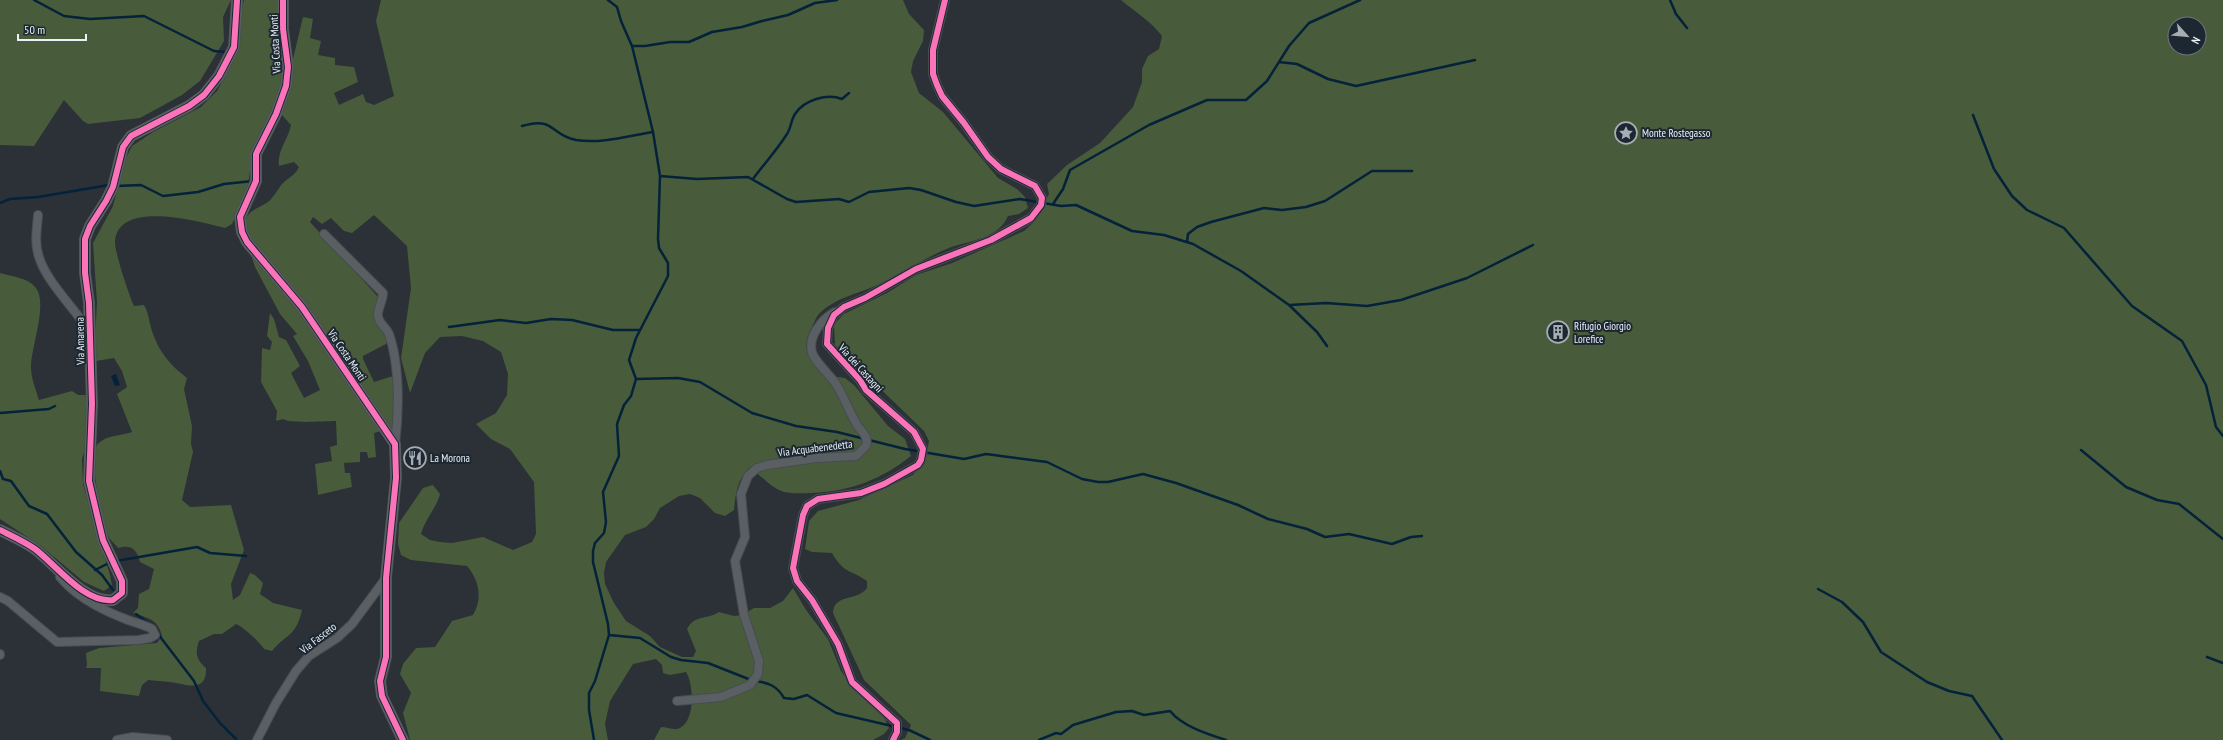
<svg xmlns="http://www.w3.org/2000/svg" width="2223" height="740" font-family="'PT Sans Narrow',sans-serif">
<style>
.green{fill:#485b3b;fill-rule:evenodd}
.water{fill:#04223a}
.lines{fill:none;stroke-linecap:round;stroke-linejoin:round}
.stream{stroke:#04223a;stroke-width:2.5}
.minor-casing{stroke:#474c51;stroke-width:10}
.tertiary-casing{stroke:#474c51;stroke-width:12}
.minor{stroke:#5a5f63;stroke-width:8}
.tertiary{stroke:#5a5f63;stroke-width:11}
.cycleway-casing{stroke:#1c2731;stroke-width:8}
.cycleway{stroke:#fb73b8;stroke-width:6}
.labels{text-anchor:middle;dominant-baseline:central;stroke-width:4;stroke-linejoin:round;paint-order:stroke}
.street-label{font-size:11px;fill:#e9f0f7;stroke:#1c2731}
.poi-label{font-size:11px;fill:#e9f0f7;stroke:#1c2731;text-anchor:start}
</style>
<rect width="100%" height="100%" fill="#2b3136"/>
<path class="green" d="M0,0H231L223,17L224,41L200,81L182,95L140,118L88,124L83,121L64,100L34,146L0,145Z
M244,0H279L283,81L276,102L251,163L247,194L232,224L225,228C200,222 119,199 115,241C114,250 129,295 134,306L144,305C149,314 149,322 152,331C159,352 170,365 187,378L184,389L192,426L191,444L193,452L182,500L190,507L231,505L244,550L231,584L233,600L240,595L250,573L255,575L263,583L260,594L273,603L302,610C296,637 287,633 272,651L264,649C261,643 242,626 236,624L222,634H214L199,641C195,652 196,660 206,668C207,694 186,684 170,682C163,681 155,681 148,680L142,685L139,696L100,691L101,668H86L87,665L86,653L99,648L157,643L162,636C158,619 148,618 133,613L138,608L139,594L149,589L154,569L140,562C137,549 131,544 118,548C116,545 112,542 110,539C102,526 88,456 97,445C105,435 121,436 132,432L117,394L127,387L122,371L114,358L96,361L94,357L97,303L93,243L113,206L125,160L132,146L153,132L201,107L217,91L230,67L238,46L240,14Z
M381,0H903L909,14L924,30L923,41L913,61L911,72L919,93L943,112L998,178L1017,189L1025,197L1028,208L1019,214L1008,216C998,239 971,240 949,248C926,257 904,272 882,283C862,293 835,297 819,314C816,317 814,323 812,327C800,349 809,358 823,375L845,378L854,385L888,426L905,439L911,456C880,480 852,491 812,493C804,493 792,494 784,492C769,487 762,475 749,468C737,481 736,492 734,510L725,516L715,513L700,498L690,494L679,496L660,508L654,519L646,527L625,535L606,562L604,573L605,584L614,603L626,621L650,636L660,647L682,657H693L696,651L687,629C695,614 707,620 719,612L734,616L742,615L754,608H770L783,601L793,588L806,610L828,639L841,671L851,686L885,719L889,728L884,734L873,740H654L661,727C666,727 673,730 677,729C696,724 694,684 686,672L670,675L663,673L662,665L656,659L633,664L610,701L605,724L608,740H410L403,713L411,693L400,674L403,664L416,648L435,647L452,621L473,615C483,598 479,580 467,566L411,560L401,555L398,544L399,523L423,488L433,485L440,494C436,509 425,519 421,534L430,540L440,542L452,543L483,537L513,550L532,542L536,534L534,482L510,449L491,439L476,424L496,413L507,395L508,374L501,352L483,341L462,336L440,337L425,353L410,393L401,358L411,288L407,246L374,215L352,233L344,231L331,218L322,224L313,217L310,222L379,298L377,321L387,340L386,344L363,356V359L374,382L393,376L395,429L391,433L248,236L245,219C251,209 259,208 268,202C275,196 278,188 284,182C291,176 295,175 299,167L294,162L279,166C277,150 288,140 291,125L280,113L303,17L313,19L310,38L321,41L318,55L335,58V65L354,67L358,82L334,93L339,105L363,94L366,102L374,105L394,96L376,21Z
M1121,0H2223V740H901L905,738L911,725L864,680L833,613C834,593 857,602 867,588V581C850,569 844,574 832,553L812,552L805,549L809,521L818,511L859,500L913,475L926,458L929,441L924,431L835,345L834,324L844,314L887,293L916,275L952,263L1024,231L1034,222L1049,194L1047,184L1067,165L1100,143L1133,107L1142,82V69L1148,56L1159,49L1162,36C1151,21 1135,12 1121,0ZM2175,24H2199V48H2175Z
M250,252L296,305L381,431L374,433L376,457L368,458L367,452H360V462L344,463L345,473H350L352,487L318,495L315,464L332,461L330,447L337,445L336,421C323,421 292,424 283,419L276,421L277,411L261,382L262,348L270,350L272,342L267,336L270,313L274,319L279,337L286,340L300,366L291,373L304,398L320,390L308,361L293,336L297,334L280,314L255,267Z
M0,273C13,277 27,277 36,288C48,304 31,347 31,367C31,378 36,390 39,400L72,391L78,395H86L87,443L82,459L83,484L110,575L112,585L104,591L84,582L41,546L0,519Z"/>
<path class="water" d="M116,374L120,385L115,386L111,376Z"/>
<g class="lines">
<path class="stream" d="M34,0L64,16L90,19L144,16L214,51L225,52
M1670,0L1676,14L1687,28
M632,46H645L670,42H689L712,32L742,27L762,21L788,15L815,3L837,0
M1279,62L1297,64L1328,79L1356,86L1475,60
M1973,115L1994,169L2012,196L2027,210L2064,228L2132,306L2182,341L2206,385L2216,427L2223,436
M522,126C555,116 550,135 576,140C601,144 628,136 653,132
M660,176L697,179L748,177L787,199L796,202L839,199L849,202L869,192L909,188L921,190L956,202L974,206L1020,199L1061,206L1076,205L1132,231L1164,235L1193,244L1241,271L1289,305L1317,332L1327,346
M753,179C764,164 777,150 787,134C791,128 791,120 795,114C804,100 827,93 842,99L849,93
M116,186L141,185L163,196L198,192L224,184L253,181
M0,203L10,199L38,197L109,185
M1053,204L1063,189L1070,170L1149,125L1207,100H1246L1267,81L1289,46L1309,23L1360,0
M1187,242L1188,234L1197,227L1211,222L1264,208L1282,210L1306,207L1325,201L1372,171H1412
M1290,305L1326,303L1367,306L1401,300L1467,278L1533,245
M449,327L500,320L526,323L551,319L572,320L613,330H640
M636,379L678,378L700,382L752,413L796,426L837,432L905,449L964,459L986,454L1047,462L1082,479L1098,482H1108L1143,474L1176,483L1238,505L1268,519L1307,529L1325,537L1349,534L1392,544L1411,537L1422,536
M0,413L49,409L55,406
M2081,450L2126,487L2157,500L2179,504L2223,539
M0,471L3,479L11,481L29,506L47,514L76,552L102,575L113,590
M116,561L197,547L210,553L246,556
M95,570L111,562
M1818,589L1842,602L1863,622L1881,652L1927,682L1949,691L1972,696L2002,740
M136,614L148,623
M158,634L194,681L203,701L220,723L236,739
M609,635L640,638L671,657L681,660L708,663L751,680
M2207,657L2223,663
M756,681C769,683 777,686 784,698L794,699L807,695L836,713L909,730L930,740
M594,740L589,710V693L595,681L609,635L608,624L593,562V551L595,543L604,533L606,522L603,492L619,456L617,424L624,405L631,396L636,379L629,360L636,338L668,276V263L659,248L658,239L660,176L653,132L632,46L621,21L617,7L608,0
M1039,740L1056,733L1061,734L1073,725L1116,712L1132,711L1144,715L1170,711C1182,726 1207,734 1226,740"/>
<g class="minor-casing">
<path id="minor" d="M38,215C37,229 34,243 39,257C46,281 75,309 89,331
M324,234L383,293C383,300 377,310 378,316C379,324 386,327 389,334C400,365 399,413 395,444
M0,597L8,601L57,642L138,640L150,638L155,635L152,629C145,625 136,623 128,620C104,611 76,597 60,577
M0,654V655
M677,701L721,697L750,685L758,674L759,661L744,615L735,561L745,537L741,494L748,476L757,468L767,465L816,458L856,456L866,446C869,437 862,432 857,425C849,411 844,397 836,384C829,374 819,366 813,355C806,339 821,319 835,312
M117,740L133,737L167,740
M257,740L276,703L296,671L309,656L337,638L352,624L386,578
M893,740L897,732V723L852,682L838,644L812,600L797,581L793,568L803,515L807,506L818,499L861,493L884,484L918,465L921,460L923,449L914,432L866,390L860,380L827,344L828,328L834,315L844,307L865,298L916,269L991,240L1031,218L1041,205L1042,198L1035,186L1001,169L988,157L964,123L942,96L937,85L933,74V50L945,0"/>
</g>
<g class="tertiary-casing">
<path id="tertiary" d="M283,0V29L288,67L286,86L276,114L256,154V181L240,217L242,232L247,242L302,307L395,444L396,478L386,578V657L380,681L382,696L403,740
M0,530C12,536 25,542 35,549C56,565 85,604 113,600L122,593V581L103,540L89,481L92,404L89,303L85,273V239L90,226L106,201L113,187L123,147L131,136L189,106L204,95L219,76L234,47L237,0"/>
</g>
<use href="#minor" class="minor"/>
<use href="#tertiary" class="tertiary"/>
<g class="cycleway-casing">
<path id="cycleway" d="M283,0V29L288,67L286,86L276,114L256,154V181L240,217L242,232L247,242L302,307L395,444L396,478L386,578V657L380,681L382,696L403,740
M0,530C12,536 25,542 35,549C56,565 85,604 113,600L122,593V581L103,540L89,481L92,404L89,303L85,273V239L90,226L106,201L113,187L123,147L131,136L189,106L204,95L219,76L234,47L237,0
M893,740L897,732V723L852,682L838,644L812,600L797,581L793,568L803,515L807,506L818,499L861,493L884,484L918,465L921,460L923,449L914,432L866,390L860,380L827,344L828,328L834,315L844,307L865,298L916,269L991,240L1031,218L1041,205L1042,198L1035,186L1001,169L988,157L964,123L942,96L937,85L933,74V50L945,0"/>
</g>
<use href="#cycleway" class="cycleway"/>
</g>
<defs>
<g id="sight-ring" transform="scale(1.15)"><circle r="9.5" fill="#1c2731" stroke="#a6adb3" stroke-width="1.5"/><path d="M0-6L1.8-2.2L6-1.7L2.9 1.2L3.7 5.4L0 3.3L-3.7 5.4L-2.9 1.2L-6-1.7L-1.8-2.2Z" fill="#a6adb3"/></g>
<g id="building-ring" transform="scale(1.15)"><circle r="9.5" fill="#1c2731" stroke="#a6adb3" stroke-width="1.5"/><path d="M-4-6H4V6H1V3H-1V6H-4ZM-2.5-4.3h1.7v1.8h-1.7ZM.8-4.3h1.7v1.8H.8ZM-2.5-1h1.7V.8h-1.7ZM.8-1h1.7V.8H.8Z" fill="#a6adb3"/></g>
<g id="restaurant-ring" transform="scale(1.15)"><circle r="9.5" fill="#1c2731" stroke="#a6adb3" stroke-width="1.5"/><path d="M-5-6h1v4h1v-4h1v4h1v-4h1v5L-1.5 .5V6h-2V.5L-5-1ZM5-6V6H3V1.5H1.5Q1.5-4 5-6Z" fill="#a6adb3"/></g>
</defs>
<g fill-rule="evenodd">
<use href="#sight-ring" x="1626" y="133"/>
<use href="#building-ring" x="1558" y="332"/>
<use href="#restaurant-ring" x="415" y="458"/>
</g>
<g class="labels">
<g class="street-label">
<text transform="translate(275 44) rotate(-93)">Via Costa Monti</text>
<text transform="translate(80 341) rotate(-91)">Via Amarena</text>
<text transform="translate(347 355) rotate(56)">Via Costa Monti</text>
<text transform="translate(861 368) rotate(48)">Via dei Castagni</text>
<text transform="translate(815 448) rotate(-7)">Via Acquabenedetta</text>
<text transform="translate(318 638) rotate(-38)">Via Fasceto</text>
</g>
<g class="poi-label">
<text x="1642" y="133">Monte Rostegasso</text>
<text x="1574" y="326">Rifugio Giorgio<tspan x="1574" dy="13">Lorefice</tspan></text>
<text x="430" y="458">La Morona</text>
</g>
</g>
<g transform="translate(2187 36) rotate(117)"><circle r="19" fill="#1c2731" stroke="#6e7780"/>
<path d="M0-3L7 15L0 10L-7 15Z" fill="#a6adb3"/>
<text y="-6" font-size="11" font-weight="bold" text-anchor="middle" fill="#e9f0f7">N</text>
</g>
<path d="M18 34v6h68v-6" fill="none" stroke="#e9f0f7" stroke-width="2"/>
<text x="24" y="34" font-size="12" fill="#e9f0f7" stroke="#1c2731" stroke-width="3" paint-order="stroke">50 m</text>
</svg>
